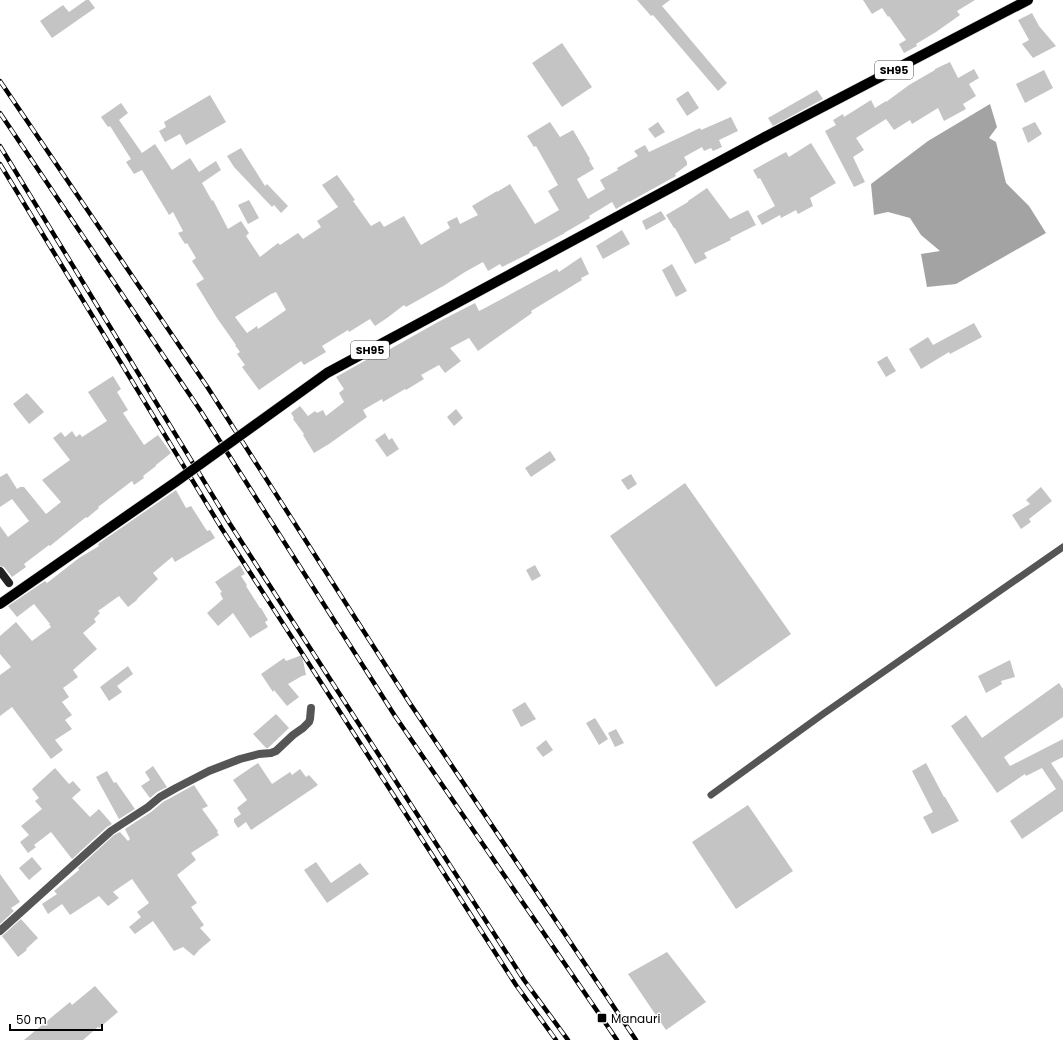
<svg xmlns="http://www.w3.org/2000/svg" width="1063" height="1040" font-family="Poppins,sans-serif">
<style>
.water{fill:#a3a3a3}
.building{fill:#c4c4c4;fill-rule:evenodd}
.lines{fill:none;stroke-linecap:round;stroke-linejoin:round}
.primary-casing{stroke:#dbdbdb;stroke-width:11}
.lane{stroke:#555;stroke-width:7}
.street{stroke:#555;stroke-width:8}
.secondary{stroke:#222;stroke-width:8}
.primary{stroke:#000;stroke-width:10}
.rail-casing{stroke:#000;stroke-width:4.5}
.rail{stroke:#fff;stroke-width:3;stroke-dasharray:9;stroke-linecap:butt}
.primary-bridge-casing{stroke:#dbdbdb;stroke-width:11;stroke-linecap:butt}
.primary-bridge{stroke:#000;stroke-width:10}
.poi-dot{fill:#000;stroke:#fff;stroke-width:1.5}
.labels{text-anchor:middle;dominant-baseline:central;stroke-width:3;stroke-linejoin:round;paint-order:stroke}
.shield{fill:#fff;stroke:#4c4c4c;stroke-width:1}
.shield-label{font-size:11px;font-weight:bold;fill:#000}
.poi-label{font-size:12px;fill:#000;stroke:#fff;text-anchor:start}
</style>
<rect width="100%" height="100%" fill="#fff"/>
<path class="water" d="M990,104L997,127L989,138L996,142L1006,183L1029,206L1046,233L956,284L927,287L921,254L940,251L921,235L910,218L888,212L874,215L871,184L928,141Z"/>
<path class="building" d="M86,0H89L95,8L52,38L40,21L63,5L69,12Z
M637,0H670L662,6L727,83L718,91L653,15L651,16Z
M863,0H975L957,11L960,15L936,32L916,44L917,46L904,53L899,44L906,40L889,16L888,17L882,8L872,14Z
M1032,13L1039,26L1056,46L1033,58L1022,44L1029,40L1018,20Z
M562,43L592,87L562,107L532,63Z
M950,62L958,78L974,69L979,78L969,84L976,96L963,104L966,109L944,121L938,108L912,124L910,120L894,130L886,119L856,138L864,150L853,157L865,182L854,187L825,131L836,125L833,120L843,114L844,117L871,100L875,108L886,101V102L909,85L935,70V69Z
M1044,70L1053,88L1025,103L1016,84Z
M817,90L823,99L773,126L768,118Z
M688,91L699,108L687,116L676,99Z
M210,95L226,122L186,145L180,134L165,142L159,131L166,127L164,122Z
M121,103L128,113L119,120L142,153L155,144L172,170L190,158L199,172L216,161L221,170L202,183L212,201L213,200L228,229L241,221L249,233L246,236L260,257L278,243L280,245L298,233L303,239L321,227L317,221L338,207L322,185L337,175L355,200L353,201L371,226L380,221L384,227L404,216L421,245L450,228L447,222L457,217L460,224L478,215L472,206L497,191V192L510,184L535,224L559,210L548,191L558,185L536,146L534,147L527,136L550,122L560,137L573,130L590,159L589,160L594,169L577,179L588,199L605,189L600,180L618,170L617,168L638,156L634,151L645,145L649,152L700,128L701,130L731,117L738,131L719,140L722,147L713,151L711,148L704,151L702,147L684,157L687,162V165L675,174L676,176L629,202V201L616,209L612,202L589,216L590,218L564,233H565L529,252L530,253L502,267L500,264L488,271L483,262L465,272L445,285L406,307L404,305L387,318L375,326L370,319L349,332L348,330L322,346L326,352L304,365L301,361L259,390L242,367L245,365L237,354L240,352L235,345H236L217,318L196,284L204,279L192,261L196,258L187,243L185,244L178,233L183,231L173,212L169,215L142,170L134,174L126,162L131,159L110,126L108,127L101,117ZM276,292L286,310L258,329L257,326L247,333L235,317L271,294Z
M658,122L665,132L655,138L648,129Z
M1035,122L1042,134L1028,143L1022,128Z
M811,143L836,183L810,198L813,206L798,214L796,210L781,218L780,215L762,225L757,216L775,206L760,178L758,179L753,170L786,152L789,157Z
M241,148L265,186L267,184L288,206L281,213L274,205L272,207L234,167L227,156Z
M707,188L730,219L748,210L756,225L730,238L731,240L704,253L707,258L695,264L675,228H674L666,215L688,202V201Z
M249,200L259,218L248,224L238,205Z
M661,211L666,219L646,230L642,221Z
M622,230L630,244L603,259L596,246Z
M581,257L589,274L581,278L582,280L531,311L532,313L478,351L469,338L450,348L461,361L445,373L439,365L421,375L424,379L406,390L405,389L383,402L382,399L363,410L367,417L329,444L314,453L303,435L304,434L293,419L294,418L291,413L300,406L308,416L315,411L317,413L323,410L326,416L344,402L339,393L344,389L336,377L375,355L376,357L438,322L475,303L479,311L485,308L557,269L559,272Z
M672,264L687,291L676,297L662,270Z
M974,323L982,337L950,354L949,352L921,369L909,349L928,337L933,345Z
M887,356L896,371L886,377L877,362Z
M113,376L121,389L117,392L128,410L123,413L144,445L158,435L171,453L156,465V466L143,476L144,478L134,485L132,481L98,507L99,508L87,518L86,517L50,546L49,545L24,564L26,567L12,577L4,567L0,566V526L8,537L29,521L12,499L0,507V477L7,473L17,489L20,487H24L46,514L61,502L42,480L70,460L53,438L61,432L65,437L72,431L76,437L80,434L82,437L107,421L88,392Z
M27,393L44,412L29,424L13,404Z
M456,409L463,418L454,426L447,417Z
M385,433L389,440L392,438L399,449L387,457L375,440Z
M550,451L556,460L531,477L525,468Z
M631,474L637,484L628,490L621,480Z
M685,483L791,634L716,687L610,536Z
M1041,487L1052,501L1029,519L1031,522L1021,529L1012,515L1030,504L1026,500Z
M176,490L186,508L191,506L207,531L210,530L215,538L175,562L172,557L153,573L158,579L137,599V600L128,607L119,596L98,611L100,613L94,619L96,622L83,633L97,649L73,670L78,677L63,688L69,697L62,702L72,715L65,720L72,729L55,740L63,750L51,759L12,707L0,716V675L11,667L0,654V636L16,622L32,641L51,627L49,624H50L34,604L17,617L8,606L45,581L47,583L79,558L99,546L98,544Z
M240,565L245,574L241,576L247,585L246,586L260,608H261L268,620L265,622L268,627L250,638L233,613L218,626L207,613L223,599L220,593L222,592L215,582Z
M535,565L541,576L532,581L526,570Z
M302,655L306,675L302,676L288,684L299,697L287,706L274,690L273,692L261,674L284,658L286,661Z
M1010,660L1015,677L1001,681L1002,684L986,693L978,676Z
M128,666L133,674L117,686L122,692L109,701L100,687Z
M1059,683L1063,689V717L1004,757L1010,766L1063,739V757L1051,763L1063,781V811L1022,839L1010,821L1056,789L1042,768L1026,776L1025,774L997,793L951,726L966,715L982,738Z
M525,702L536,719L521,727L512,710Z
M276,714L289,728L268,748H266L253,734Z
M595,718L608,739L599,745L586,723Z
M616,729L624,743L615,747L608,733Z
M546,740L553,750L543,757L536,748Z
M258,763L272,784L290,772L292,775L300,769L306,777L309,775L318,785L251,830L246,822L238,828L234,822V819L241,814L237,808L247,800L233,780Z
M926,763L944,797H945L959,821L932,834L923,817L933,812L912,771Z
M153,766L167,787L157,792L150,798L141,786L150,780L145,772Z
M55,768L69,784L73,781L81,790L72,798L90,817L99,809L112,824L107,827L72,859L51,832L34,845L36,847L28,853L20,842L29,835L21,826L42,809L35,801L39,798L32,789Z
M107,771L114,783L116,782L135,809L119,819L96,777Z
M194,785L208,806L202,809L218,831L217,832L219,835L191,853L196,860L177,875L197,903L191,907L204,925L200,928L211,940L199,950L194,956L183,947L174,951L153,921L135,934L129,927L141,917L137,912L149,903L132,879L113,892L119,898L108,906L99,896L70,915L62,904L48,914L42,904L57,894L54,891L79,870L78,868L114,835L120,832L128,841L130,839L125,829L151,812L163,802Z
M748,805L793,871L736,909L692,842Z
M32,857L42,869L29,880L19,868Z
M316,862L331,883L360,863L369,874L327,903L304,870Z
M0,874L20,902L11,908L14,911L0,924Z
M21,919L38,938L26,949L27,950L18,957L2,936Z
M667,952L706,1002L666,1030L628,974Z
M95,986L118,1012L99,1028L98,1027L83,1040H24L70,1002L72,1005Z"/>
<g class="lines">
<g class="primary-casing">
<path id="primary" d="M765,137L1028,0"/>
</g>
<path class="lane" d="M711,795L823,714L1063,547"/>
<path class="street" d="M0,931L111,831L148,807L160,797L176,788L209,771L240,759L259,754L271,753L276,751L293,735L303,728L309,722L310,719L311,708"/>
<path class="secondary" d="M0,571L9,583"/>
<use href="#primary" class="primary"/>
<g class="rail-casing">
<path id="rail" d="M0,81L208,388L409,702L636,1040
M0,113L202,413L395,716L617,1040
M0,146L230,524L524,980L568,1040
M0,164L222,529L516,985L556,1040"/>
</g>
<use href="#rail" class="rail"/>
<g class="primary-bridge-casing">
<path id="primary-bridge" d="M0,604L177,481L327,373L765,137"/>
</g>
<use href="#primary-bridge" class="primary-bridge"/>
</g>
<rect class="poi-dot" x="597" y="1013" width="10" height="10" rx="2"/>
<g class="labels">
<g class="shield">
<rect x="875" y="61" width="38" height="18" rx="3"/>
<rect x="351" y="341" width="38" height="18" rx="3"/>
</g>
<g class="shield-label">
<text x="894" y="70">SH95</text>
<text x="370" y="350">SH95</text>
</g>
<g class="poi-label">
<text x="611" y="1018">Manauri</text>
</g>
</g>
<path d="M10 1024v6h92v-6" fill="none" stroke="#000000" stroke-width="2"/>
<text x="16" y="1024" font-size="12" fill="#000000" stroke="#ffffff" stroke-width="3" paint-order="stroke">50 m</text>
</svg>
